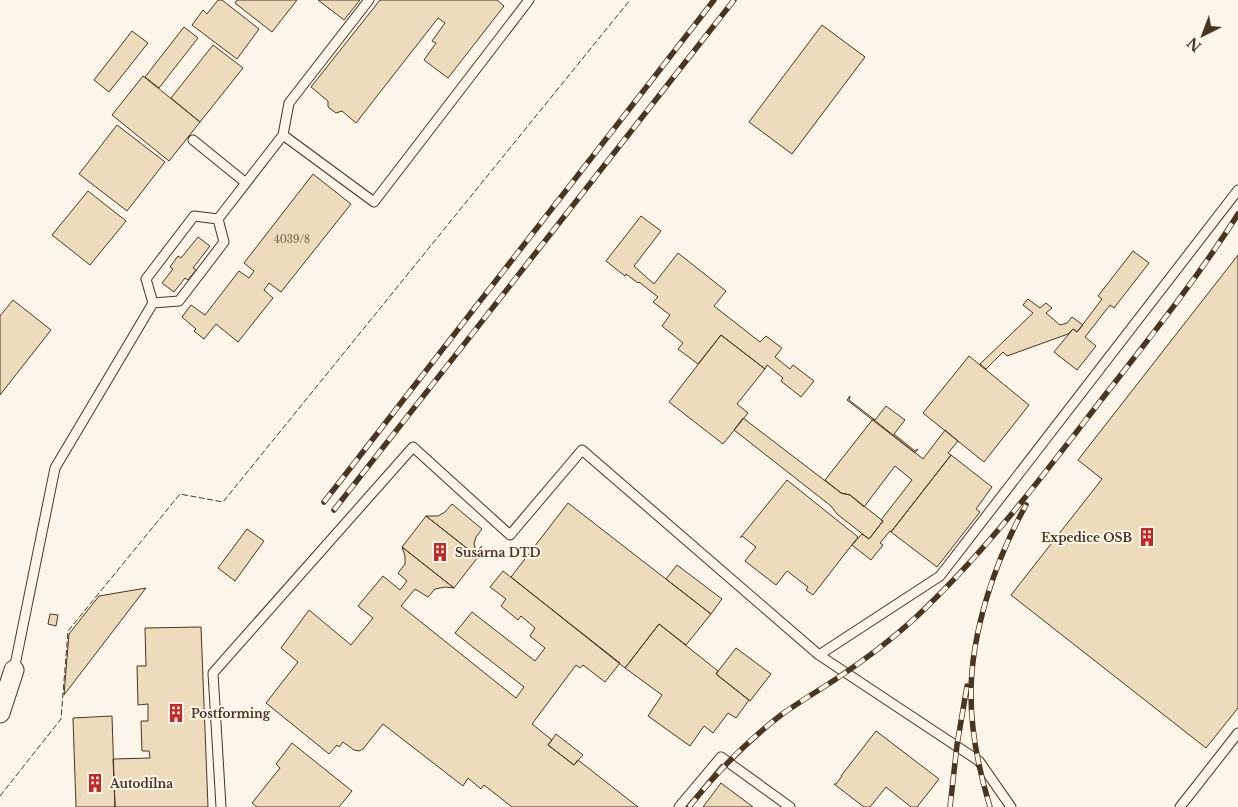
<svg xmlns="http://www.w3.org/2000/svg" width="1238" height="807" font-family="'Libre Baskerville',serif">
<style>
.building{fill:#ecdcbc;stroke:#4a3520}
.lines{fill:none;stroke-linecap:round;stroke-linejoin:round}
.service-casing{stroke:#4a3520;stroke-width:11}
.minor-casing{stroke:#4a3520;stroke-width:21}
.service{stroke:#fbf6e9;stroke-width:9}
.minor{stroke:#fbf6e9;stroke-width:19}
.rail-casing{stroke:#4a3520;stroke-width:5.5}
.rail{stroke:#fbf6e9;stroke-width:4;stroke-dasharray:11;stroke-linecap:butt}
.fence{stroke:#4a3520;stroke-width:1;stroke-dasharray:6 2.5;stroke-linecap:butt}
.labels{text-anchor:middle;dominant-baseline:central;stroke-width:4;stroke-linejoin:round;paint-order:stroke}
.number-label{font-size:10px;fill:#725f47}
.poi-label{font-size:12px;font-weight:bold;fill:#4a3520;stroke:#fbf6e9;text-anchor:start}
</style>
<rect width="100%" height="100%" fill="#fbf6e9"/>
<path class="building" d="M218,0H222L259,29L237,59L192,25L203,10L207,14Z
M237,0H297L272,32L235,3Z
M318,0H360L344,20Z
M380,0H497L504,6L448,78L424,60L436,43L432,41L445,23L438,18L356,123L342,111L336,113L328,107V101L311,87Z
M822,25L865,57L792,154L749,122Z
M184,27L198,38L159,88L145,77Z
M132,31L148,43L109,92L94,80Z
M213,45L243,68L200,122L171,98Z
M143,76L200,122L169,161L112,115Z
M117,125L165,162L127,211L79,174Z
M313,174L351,204L281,292L269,283L264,290L273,298L238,342L216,324L204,339L194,331L196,329L182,317L191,305L205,315L239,271L249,278L254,271L244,263Z
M88,191L126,221L90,265L52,235Z
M641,216L661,231L634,266L654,284L678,253L726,291L714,306L760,342L766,336L782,348L775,357L790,369L793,365L814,381L801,397L781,381L783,378L767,365L765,369L721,335L698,364L678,349L683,343L662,326L670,315L653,302L658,297L639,282L638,283L626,274L625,276L606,261Z
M198,237L210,246L193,268L196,270L188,280L185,278L174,292L162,283L173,269L170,267L178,256L181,258Z
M1133,251L1149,263L1114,308L1110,305L1085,337L1096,346L1077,370L1054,352L1073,329L1077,332L1102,299L1098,296Z
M1238,255V708L1206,748L1011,595L1102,479L1078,460Z
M1028,299L1040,308L1046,303L1052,308L1046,313L1060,325L1067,323L1072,317L1083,325L1077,332L1073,329L1068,334L1007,356L1003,352L986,369L980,364L1033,313L1023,305Z
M13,300L51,330L0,395V316Z
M721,335L765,369L737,404L748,413L723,444L669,402Z
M969,356L1029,405L984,462L923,413Z
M850,396L849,400L875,420L886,406L905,420L894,434L915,451L918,449L915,453L847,400Z
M743,418L841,493L850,495L883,521L869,539L837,514L831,506L734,430Z
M873,419L923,459L945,430L958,441L948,453L951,455L891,532L890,531L880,543L883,545L871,560L852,545L862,534L869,539L883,521L881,520L912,480L895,466L864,507L850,495L841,493L825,480Z
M951,455L992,487L976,509L980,512L937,567L891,532Z
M787,480L858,537L813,595L806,590L808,587L787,571L776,585L745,561L756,547L742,536L740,538Z
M568,503L711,614L686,645L659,624L625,668L511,577Z
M452,504L482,529L476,537L474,544L478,557L426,516H438L445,512Z
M426,516L478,557L454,588L402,547Z
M247,529L264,541L235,581L218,568Z
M402,547L454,588L445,587L435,589L428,597L415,589L401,606L516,698L524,687L455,633L472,612L535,661L545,648L530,636L535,628L521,616L518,620L501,606L506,599L490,587L503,571L620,663L605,682L583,665L580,668L576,665L532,724L552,740L548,745L574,765L578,760L638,807H512L484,785L481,789L468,778L463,786L383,724L363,749L359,751L354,750L343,742L339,747L337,745L329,754L266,703L298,662L281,648L309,610L351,645L373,618L358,606L383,576L400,590L407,581L398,573L405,564V556Z
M677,565L722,599L711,614L666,579Z
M146,588L64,695L69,634L99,596Z
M50,614L58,615L56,626L48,624Z
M659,624L718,671L716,674L749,700L736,718L728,713L713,733L704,726L690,746L648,716L662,695L625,668Z
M201,627L208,807H115L113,759L150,758L149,751H142L141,721H148V704L138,705L137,666H146L145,628Z
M736,648L771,674L750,701L716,674Z
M112,716L115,807H76L73,718Z
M876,731L939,779L917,807H911L886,787L870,807H864L834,784H836L842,776H841Z
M556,734L583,755L574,765L548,745Z
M292,743L352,791L339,807H257L252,803L280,768L276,764Z
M721,783L753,807H703Z"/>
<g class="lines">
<g class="service-casing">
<path id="service" d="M283,135L374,202L529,0
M193,140L246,183
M153,303L179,301L224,242L218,219L283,135L289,103L369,0
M819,655L979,761L1011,807
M14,670L55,468L153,303L146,279L194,216L218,219
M221,807L213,673L413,447L510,535L582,450L819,655L940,576L1238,190
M679,807L721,757L790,807
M1180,807L1238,733"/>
</g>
<g class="minor-casing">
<path id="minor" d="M0,713L14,670"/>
</g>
<use href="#service" class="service"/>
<use href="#minor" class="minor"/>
<g class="rail-casing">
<path id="rail" d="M324,502L714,0
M334,510L734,0
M689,807C716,773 746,742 781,715C799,702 818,691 836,679C863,661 890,641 914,619C982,556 1038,482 1095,408C1144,345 1195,282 1238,214
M950,807L957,745L967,686
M990,807C979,771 971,731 971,694C971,631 996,559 1026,505"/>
</g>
<use href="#rail" class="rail"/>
<path class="fence" d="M0,796L61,719L68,631L180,494L223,502L630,0"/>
</g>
<defs>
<g id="building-bare" transform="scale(1.5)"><path d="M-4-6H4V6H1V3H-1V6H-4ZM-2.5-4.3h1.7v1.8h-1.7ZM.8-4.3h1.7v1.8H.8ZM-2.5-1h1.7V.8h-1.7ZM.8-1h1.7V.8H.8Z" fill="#c62828" stroke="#fbf6e9" stroke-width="2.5" paint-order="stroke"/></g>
</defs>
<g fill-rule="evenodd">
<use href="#building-bare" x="1147" y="537"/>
<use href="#building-bare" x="440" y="552"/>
<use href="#building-bare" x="176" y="713"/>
<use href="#building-bare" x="95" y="783"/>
</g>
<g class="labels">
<g class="number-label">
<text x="292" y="239">4039/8</text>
</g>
<g class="poi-label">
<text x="1132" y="537" text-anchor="end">Expedice OSB</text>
<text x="455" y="552">Susárna DTD</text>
<text x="191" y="713">Postforming</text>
<text x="110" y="783">Autodílna</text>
</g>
</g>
<g transform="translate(1203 35) rotate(222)" stroke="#fbf6e9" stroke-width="4" paint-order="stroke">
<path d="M0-4L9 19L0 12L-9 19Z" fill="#4a3520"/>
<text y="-8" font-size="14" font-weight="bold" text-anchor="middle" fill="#4a3520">N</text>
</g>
</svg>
